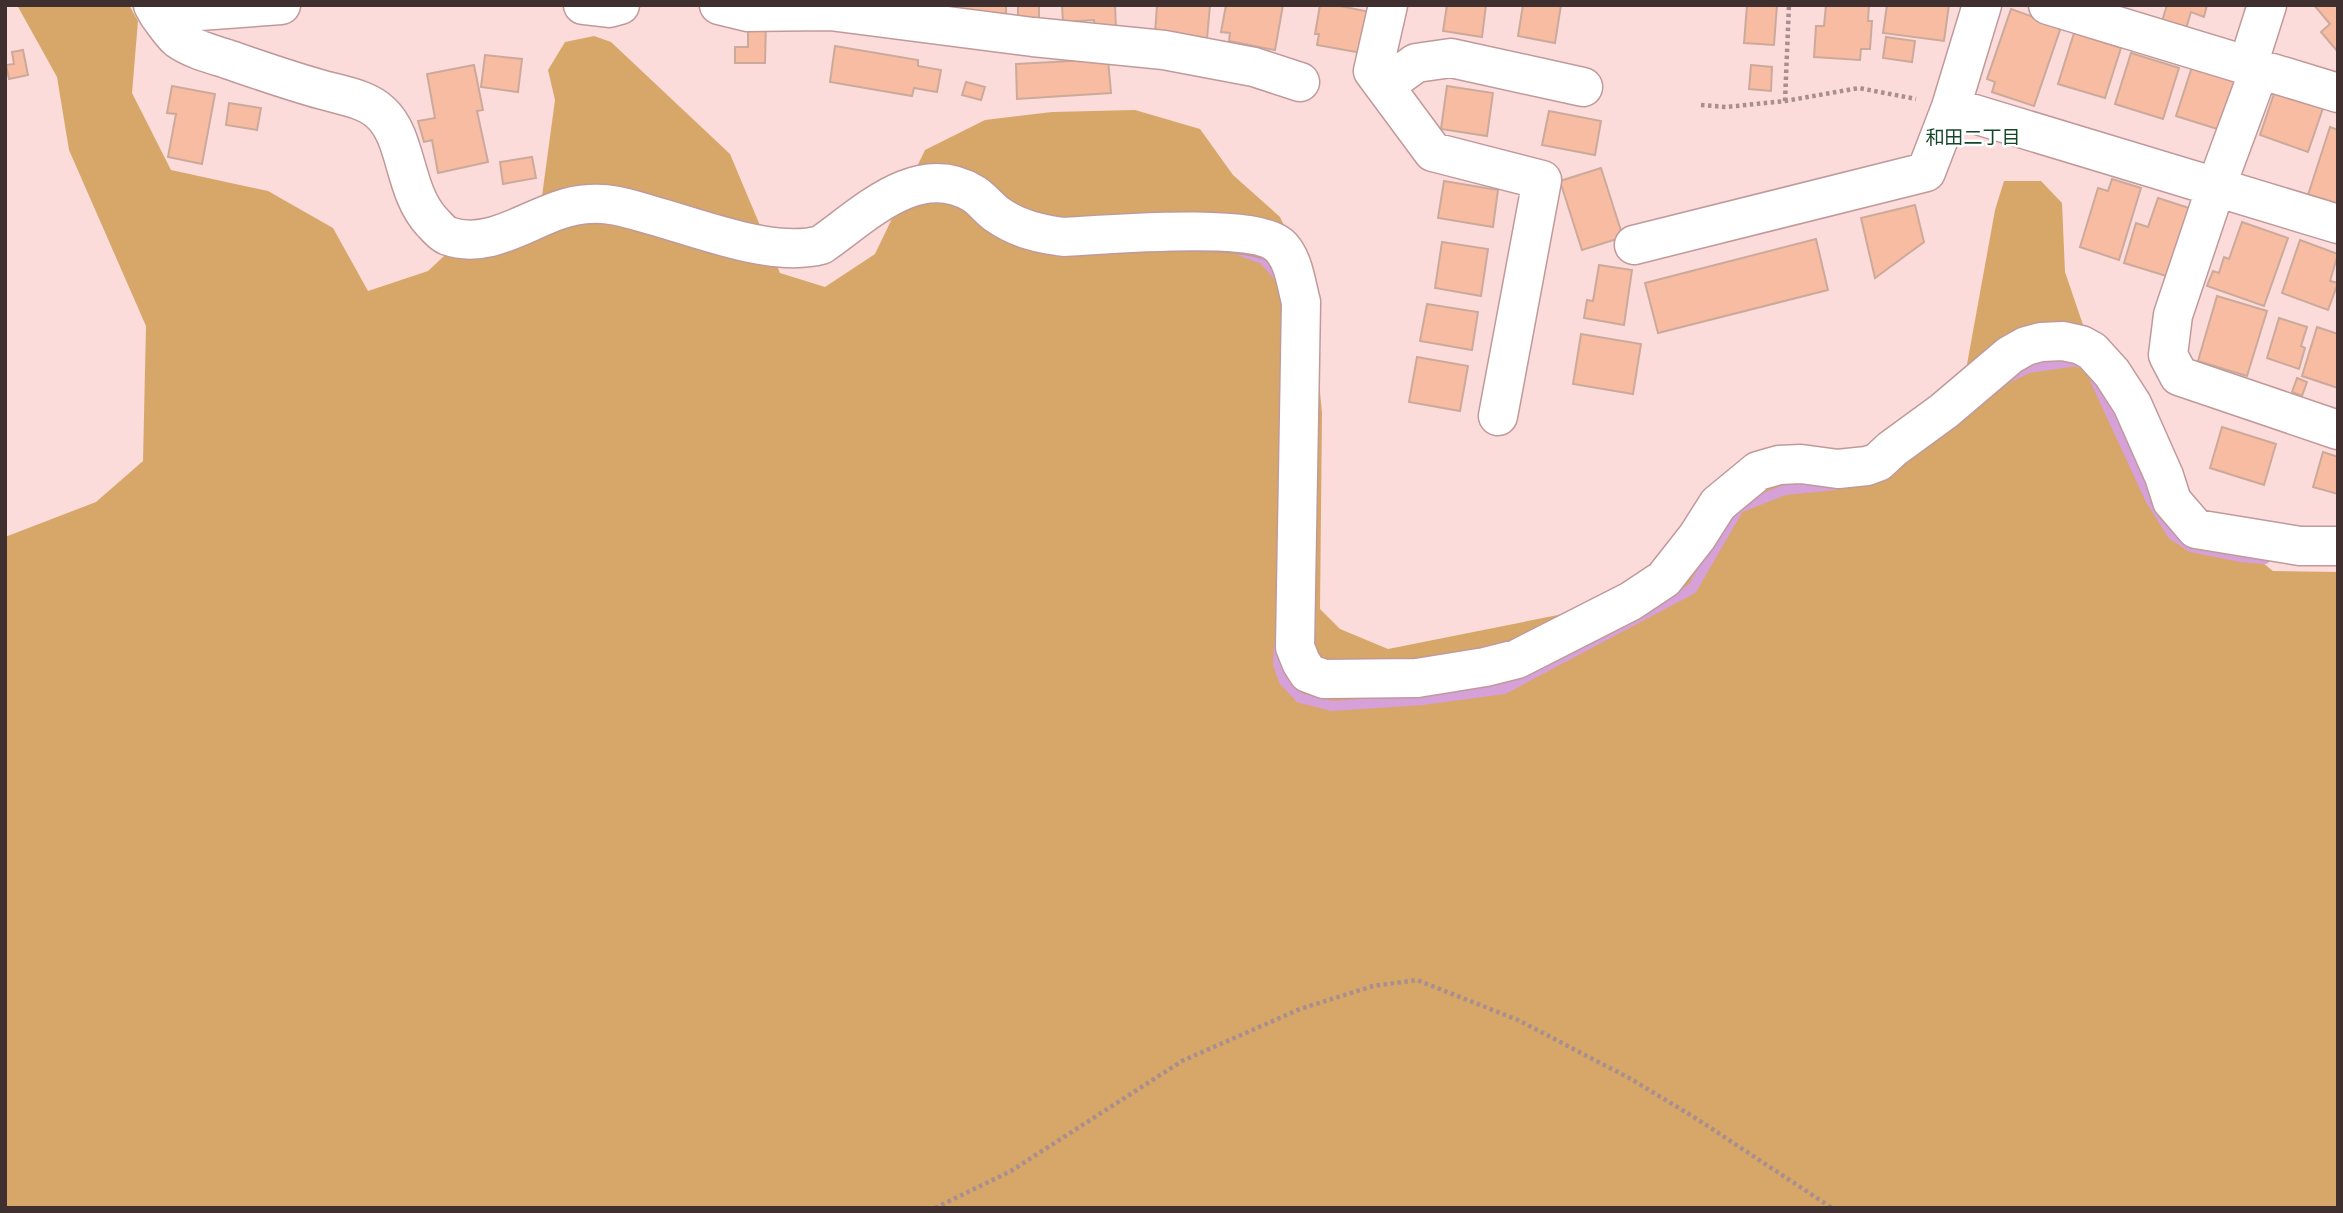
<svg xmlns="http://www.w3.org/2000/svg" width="2343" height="1213" font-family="'Libre Baskerville','Noto Sans JP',serif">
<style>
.forest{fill:#d7a769}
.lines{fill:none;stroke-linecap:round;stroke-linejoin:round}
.stream{stroke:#d6a0d9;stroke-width:10}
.building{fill:#f7bca1;stroke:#ccaa9b;stroke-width:2}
.minor-casing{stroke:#c09a9a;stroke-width:41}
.path{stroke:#a88e8e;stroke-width:4.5;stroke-dasharray:3.5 3.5;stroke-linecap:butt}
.minor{stroke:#fff;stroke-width:38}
.labels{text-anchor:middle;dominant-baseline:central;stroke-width:5;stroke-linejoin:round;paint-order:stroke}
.neighbourhood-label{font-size:19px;fill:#124827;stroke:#fff}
</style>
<rect width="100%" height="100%" fill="#fcdbdb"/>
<path class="forest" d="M17,5H129L138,21L132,93L171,170L268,191L333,228L368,291L428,271L473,229L542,196L555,100L548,70L565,42L594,36L611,42L730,154L780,273L825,287L875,254L925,150L985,120L1052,112L1135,110L1200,129L1233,175L1280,217L1309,277L1322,413L1320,609L1340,629L1388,649L1558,615L1669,570L1738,486L1887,457L1966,370L1995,210L2004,181H2041L2062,203L2065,272L2096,363L2184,500L2273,571L2338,572V1208H5V537L96,502L143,461L146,326L69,150L57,77Z"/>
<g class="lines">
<path class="stream" d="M1243,252L1263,259L1280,278
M2008,378L2028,368L2077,361L2079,363
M2095,380L2150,499L2172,534L2191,547L2241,557L2265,559
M1279,644L1278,664L1284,681L1300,698L1332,706L1422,700L1504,689L1692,589L1739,508L1785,490L1835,485"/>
</g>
<path class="building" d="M945,5H1006V14L945,13Z
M1018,5H1039V18H1018Z
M1062,5H1115L1116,29L1095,30L1094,20L1063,22Z
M1157,5H1210L1207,39L1155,34Z
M1226,5H1283L1275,50L1229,41L1230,33L1221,32Z
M1320,5H1335L1370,12L1362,53L1317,45L1319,34H1315Z
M1447,5H1486L1482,37L1443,31Z
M1523,5H1561L1555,43L1518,36Z
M1747,5H1777L1774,45L1744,43Z
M1826,5H1869L1868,21H1872L1870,49H1861L1860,60L1814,57L1816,26H1824Z
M1887,5H1949L1944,41L1883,33Z
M2167,5H2207L2204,17L2191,12L2185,32L2161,24Z
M2314,5H2338V52L2321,32L2330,24Z
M2011,9L2061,27L2034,106L1992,92L1995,82L1987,79Z
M748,23H766L765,63H735V47H748Z
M2074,33L2121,48L2105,98L2058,84Z
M1886,37L1915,41L1912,62L1883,58Z
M835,46L918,60V66L941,70L937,92L914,88L912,96L830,82Z
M23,50L28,75L9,79L6,65L14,64L12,52Z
M2131,53L2179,68L2163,119L2115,104Z
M485,55L522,59L518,92L481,87Z
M1108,59L1111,93L1017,99L1016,64Z
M474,65L483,110L477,111L488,162L438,173L432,140L424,142L418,121L435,118L427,74Z
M1751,65L1772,67L1771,91L1749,89Z
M2192,67L2243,83L2227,132L2176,116Z
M966,82L985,87L981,100L962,95Z
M172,86L215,94L202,164L168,157L176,114L167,113Z
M1447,86L1493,93L1487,136L1441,129Z
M2275,91L2323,108L2308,152L2260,135Z
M229,103L261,108L257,130L226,125Z
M1549,111L1601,121L1595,155L1542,145Z
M2330,127L2338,130V208L2307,198Z
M532,157L536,178L503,184L500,162Z
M1601,168L1623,237L1582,250L1560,181Z
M2112,179L2141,188L2119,260L2080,247L2098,188L2108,191Z
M1444,181L1498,190L1493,227L1438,218Z
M2158,198L2195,210L2173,278L2124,263L2136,223L2148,227Z
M1915,205L1924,242L1875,278L1861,218Z
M2242,222L2288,238L2264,306L2207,286L2213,271L2219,273L2224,257L2229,259Z
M1816,239L1828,290L1658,333L1645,283Z
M2300,240L2338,254L2330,281L2338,283L2328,310L2282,293Z
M1442,242L1488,249L1481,296L1435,288Z
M1599,265L1632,270L1624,325L1584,318L1587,300L1593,301Z
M2217,296L2267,311L2247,376L2198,361Z
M1427,304L1478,312L1472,350L1420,341Z
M2279,318L2307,327L2301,346L2305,348L2299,369L2267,358Z
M2317,327L2338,334V388L2302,376Z
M1581,334L1641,344L1633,394L1573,384Z
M1417,357L1468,366L1460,411L1409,402Z
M2297,378L2307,382L2302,396L2292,392Z
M2222,427L2276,444L2264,485L2210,468Z
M2323,452L2338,457V494L2313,487Z"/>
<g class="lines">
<g class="minor-casing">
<path id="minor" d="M153,5L158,14L281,5
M583,5L609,8L620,5
M719,5L748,12L830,11L1033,37L1164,50L1254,67L1300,82
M1388,5L1373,71L1433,152L1542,180L1498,416
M1982,5L1951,107L2338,224
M2048,5L2338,93
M158,14C164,22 171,33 178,39C192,49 211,54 227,59C259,70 290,81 323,90C341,95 367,99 381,113C408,138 403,191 432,222C437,227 441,233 448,236C497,253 540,206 589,204C610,202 630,209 651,215C699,228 772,258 821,245C863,216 918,159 974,194C983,200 989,209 998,215C1018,229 1040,234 1064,237C1103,235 1257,221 1281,247C1294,261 1296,284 1301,302L1295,647L1301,662L1308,673L1324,679L1417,678L1485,667L1517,659L1631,601L1664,579L1697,537L1718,504L1758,471L1779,465L1801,464L1838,469L1867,466L1878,462L1892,449L1944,411L2010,355L2026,346L2041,342L2063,341L2081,345L2092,351L2112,373L2132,404L2164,476L2172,501L2196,529L2300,546H2338
M2248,65L2267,5
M2260,68L2216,187L2173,315L2168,355L2179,376L2338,430
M1384,86L1416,63L1451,58L1583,87
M1634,245L1926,172L1951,107"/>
</g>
<path class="path" d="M1785,101L1789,5
M1701,105L1726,107L1785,101L1859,88L1916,99
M935,1208L1011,1171L1182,1061L1300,1009L1373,986L1417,980L1518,1020L1631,1079L1697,1119L1832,1208"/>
<use href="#minor" class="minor"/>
</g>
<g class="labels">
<g class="neighbourhood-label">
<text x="1973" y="137">和田二丁目</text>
</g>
</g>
<rect width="2343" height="1213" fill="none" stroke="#3f2f2f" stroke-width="14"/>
</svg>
